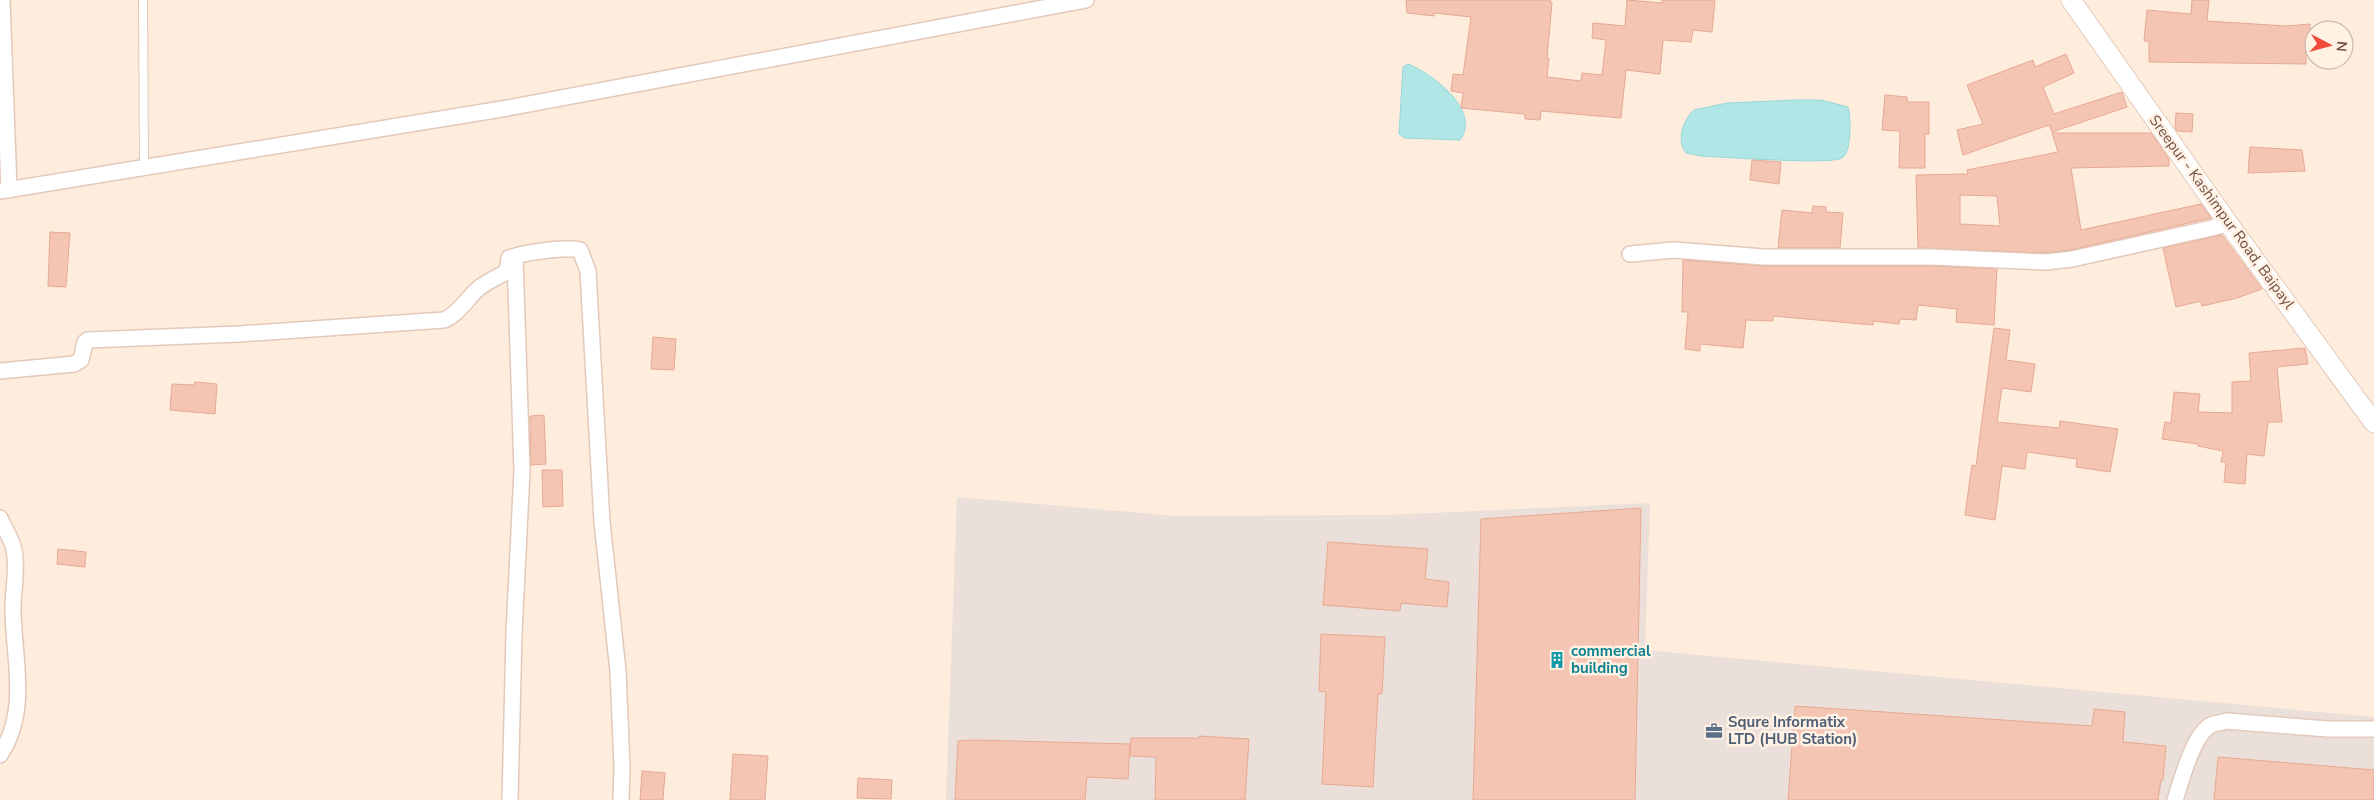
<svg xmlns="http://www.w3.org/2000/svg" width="2374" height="800" font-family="'Nunito Sans',sans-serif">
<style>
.industrial{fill:#eadfd9}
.water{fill:#b1e6e7;stroke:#96d7da}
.building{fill:#f4c5b2;stroke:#e8a892;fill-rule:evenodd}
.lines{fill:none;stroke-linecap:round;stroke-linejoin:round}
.service-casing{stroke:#e3c9bb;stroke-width:10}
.minor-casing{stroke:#e3c9bb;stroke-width:18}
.tertiary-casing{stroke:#e3c9bb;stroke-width:21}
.service{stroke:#fff;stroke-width:8}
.minor{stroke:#fff;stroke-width:15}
.tertiary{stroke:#fff;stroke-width:19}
.labels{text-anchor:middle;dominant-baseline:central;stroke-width:5;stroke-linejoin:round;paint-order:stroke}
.street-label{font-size:15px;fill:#734f44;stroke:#fff1e4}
.culture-label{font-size:15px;font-weight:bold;fill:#0d838f;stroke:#fff1e4;text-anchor:start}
.service-label{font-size:15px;font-weight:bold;fill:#4e5e75;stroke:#fff1e4;text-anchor:start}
</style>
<rect width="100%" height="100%" fill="#feeddc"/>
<path class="industrial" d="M957,497L1176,516L1387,515L1650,503L1645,650L2374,717V800H946Z"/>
<path class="water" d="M1408,64C1431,73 1482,110 1460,140L1405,138L1399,134L1403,67Z
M1795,100H1821L1848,107C1851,117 1852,151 1842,158C1830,165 1722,157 1701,156L1686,153C1676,140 1683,120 1694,110L1727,103Z"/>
<path class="building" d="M1406,0H1550L1552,3L1547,58H1549L1547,77L1581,81L1582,73L1602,75L1606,40L1592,38L1593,23L1625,26L1627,0L1662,3V0H1715L1712,32L1693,30L1691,42L1663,40L1660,74L1626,70L1621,118L1541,111L1540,120L1525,119V114L1461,108L1463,93L1451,91L1453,74L1463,75L1471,17L1434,13V16L1407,13Z
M2192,0H2209L2207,21L2286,26L2310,24V41H2306V64L2149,62V41H2144L2147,10L2191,14Z
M2066,54L2074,73L2043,87L2054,114L2122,92L2127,107L2052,132L2049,125L1963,155L1957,130L1983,124L1967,85L2033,60L2035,67Z
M1885,95L1907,97V102H1929V134H1925V168H1899L1900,131L1882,130Z
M2176,113L2193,114L2192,132L2177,131L2175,128Z
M2052,133H2151L2169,159V166L2071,168L2081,230L2201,204L2211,218L2070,250L2046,253L1918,248L1916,175L1968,174L1967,170L2058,152ZM1960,195L1997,196L2000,226L1960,224Z
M2250,147L2302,150L2305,171L2248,173Z
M1752,160L1781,162L1779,184L1750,180Z
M1813,206L1826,207V212L1843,213L1840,248H1778L1782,210L1812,213Z
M50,232L70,233L66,287L48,286Z
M2222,235L2262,289L2237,298L2202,306L2201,301L2176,307L2163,248Z
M1683,260L1764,266H1932L1997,269L1994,325L1956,322L1957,309L1918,305L1916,320L1900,319L1899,324L1873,321V325L1773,316V321L1746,320L1743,348L1700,344V351L1685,349L1688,312H1682Z
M1994,328L2010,330L2006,360L2035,364L2031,392L2002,388L1997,422L2059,428L2060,421L2118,429L2110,472L2076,467L2077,459L2027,452L2025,469L2002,466L1995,520L1965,515L1972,465L1976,466Z
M653,337L676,339L674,370L651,369Z
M2305,348L2308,364L2277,367L2282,422H2268L2264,456L2247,454L2245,484L2224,482L2226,462H2221L2223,451L2198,446V444L2162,439L2165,422L2171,423L2174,392L2200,394L2198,412L2232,413V382L2251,381L2249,353Z
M195,382L217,384L215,414L170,410L172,384L194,385Z
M544,415L546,464L531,465L530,416Z
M542,470H562L563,506L543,507Z
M1641,508L1635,800H1473L1481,519Z
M1328,542L1428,549L1425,579L1449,582L1447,607L1401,603L1400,611L1323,605Z
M58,549L86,552L85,567L57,564Z
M1321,634L1385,637L1382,694H1378L1373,787L1322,784L1326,692L1319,691Z
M1795,706L2092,726L2094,709L2125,712L2123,742L2166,746L2163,780H2161L2158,800H1788Z
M1199,736L1249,739L1245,800H1155L1156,757L1130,756L1131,738H1199Z
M974,740L1130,744L1128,779L1087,777L1085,800H955L958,741Z
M733,754L768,756L765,800H730Z
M2218,757L2374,770V800H2214Z
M642,771L665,773L663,800H640Z
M858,778L892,780L891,799L857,798Z"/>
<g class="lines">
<g class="service-casing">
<path id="service" d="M143,0L144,168"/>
</g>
<g class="minor-casing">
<path id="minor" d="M2,0L9,190
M0,191L508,108L1086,0
M1630,254L1674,250L1764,257H1932L2046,262L2072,259L2212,228L2228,223
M0,371L74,364L81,360L85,342L88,340L239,334L444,320C459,314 467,298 479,288C488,281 497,277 507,272L509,258C522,253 568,246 580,250L588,271L602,522L618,671L622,767L621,800
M0,518C4,528 12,539 14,550C18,568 13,589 13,608C13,657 30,710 0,755
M510,800L514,633L522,471L515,257
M2175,800C2181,782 2193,734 2211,725C2215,723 2221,723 2226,721L2328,729H2374"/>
</g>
<g class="tertiary-casing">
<path id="tertiary" d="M2071,0L2228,223L2374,423"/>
</g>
<use href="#service" class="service"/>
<use href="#minor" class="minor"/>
<use href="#tertiary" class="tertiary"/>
</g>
<defs>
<g id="building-bare" transform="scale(1.35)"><path d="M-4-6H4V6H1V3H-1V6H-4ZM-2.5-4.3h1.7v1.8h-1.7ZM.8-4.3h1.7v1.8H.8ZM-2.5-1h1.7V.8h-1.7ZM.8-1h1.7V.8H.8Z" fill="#0f9aa8" stroke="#fff1e4" stroke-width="2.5" paint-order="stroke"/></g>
<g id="office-bare" transform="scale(1.35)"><path d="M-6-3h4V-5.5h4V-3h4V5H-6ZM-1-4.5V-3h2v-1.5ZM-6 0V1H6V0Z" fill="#5c6f8a" stroke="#fff1e4" stroke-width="2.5" paint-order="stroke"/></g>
</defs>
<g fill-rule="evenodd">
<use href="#building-bare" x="1557" y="660"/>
<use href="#office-bare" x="1714" y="731"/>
</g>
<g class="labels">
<g class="street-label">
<text transform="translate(2222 212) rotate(54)">Sreepur - Kashimpur Road, Baipayl</text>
</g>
<g class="culture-label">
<text x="1571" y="651">commercial<tspan x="1571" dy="17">building</tspan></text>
</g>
<g class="service-label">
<text x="1728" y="722">Squre Informatix<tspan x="1728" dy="17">LTD (HUB Station)</tspan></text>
</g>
</g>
<g transform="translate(2329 45) rotate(96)"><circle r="24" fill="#fff1e4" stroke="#c7b0a4"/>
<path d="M0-4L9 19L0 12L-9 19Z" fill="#f04b39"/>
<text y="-8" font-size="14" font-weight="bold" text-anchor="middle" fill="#734f44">N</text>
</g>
</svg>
